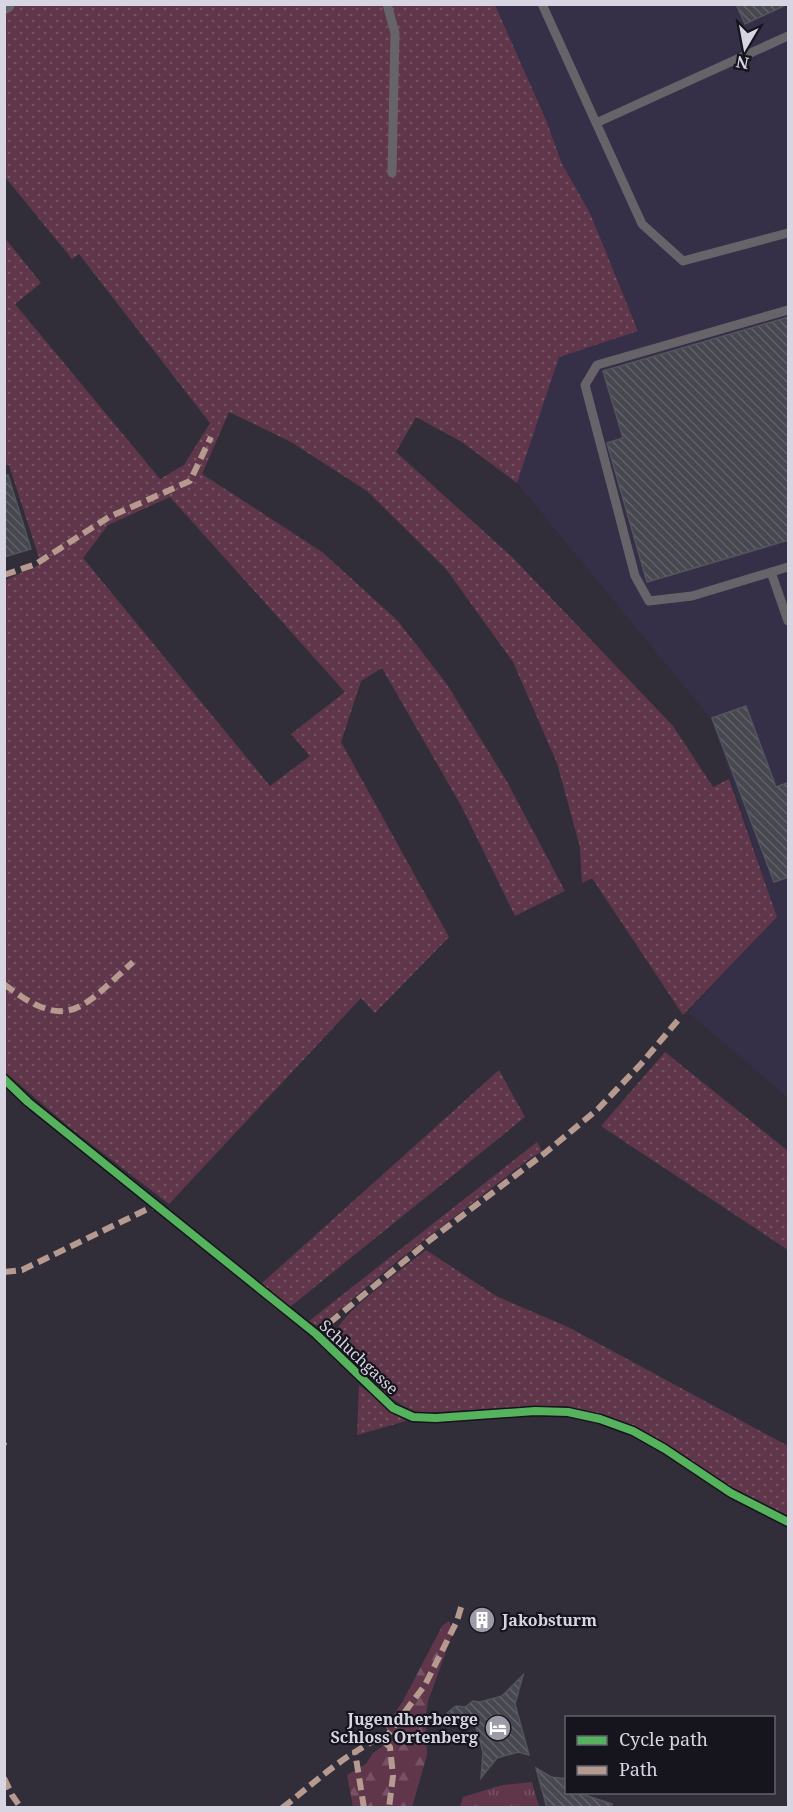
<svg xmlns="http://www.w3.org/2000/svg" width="793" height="1812" font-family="'Noto Serif',serif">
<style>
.built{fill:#352f48}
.grass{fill:url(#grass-dots);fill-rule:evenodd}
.forest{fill:url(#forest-firs)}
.park{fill:url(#park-tufts)}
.building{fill:url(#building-back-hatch);stroke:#54545d;stroke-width:1.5}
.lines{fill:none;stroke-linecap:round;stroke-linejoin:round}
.service{stroke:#676469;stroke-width:9}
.minor{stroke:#676469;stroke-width:18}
.quiet{stroke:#b69a8f;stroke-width:6;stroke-dasharray:12 6;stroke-linecap:butt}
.cycleway-casing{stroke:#16141d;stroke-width:11}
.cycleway{stroke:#56b35d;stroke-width:8}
.labels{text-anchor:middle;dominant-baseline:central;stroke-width:4.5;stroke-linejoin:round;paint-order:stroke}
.street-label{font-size:16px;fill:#d7d5e2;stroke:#16141d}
.poi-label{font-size:16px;font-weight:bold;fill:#d7d5e2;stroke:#16141d;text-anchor:start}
</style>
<defs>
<pattern id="grass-dots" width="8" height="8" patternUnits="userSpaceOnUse" patternTransform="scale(1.5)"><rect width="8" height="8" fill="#60374a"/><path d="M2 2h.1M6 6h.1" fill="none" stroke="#765364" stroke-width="1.8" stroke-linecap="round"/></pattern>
<pattern id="forest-firs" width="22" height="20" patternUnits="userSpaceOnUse" patternTransform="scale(1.5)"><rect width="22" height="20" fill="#60374a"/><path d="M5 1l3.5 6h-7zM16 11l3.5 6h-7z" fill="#765364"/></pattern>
<pattern id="park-tufts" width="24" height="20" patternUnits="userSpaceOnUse" patternTransform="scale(1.5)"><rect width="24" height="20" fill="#60374a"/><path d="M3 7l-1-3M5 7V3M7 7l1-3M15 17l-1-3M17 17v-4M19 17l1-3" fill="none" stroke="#765364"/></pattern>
<pattern id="building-back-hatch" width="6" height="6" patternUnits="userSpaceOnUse" patternTransform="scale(1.5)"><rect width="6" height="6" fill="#474750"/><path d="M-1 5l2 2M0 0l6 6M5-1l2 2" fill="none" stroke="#616169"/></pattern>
</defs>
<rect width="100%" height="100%" fill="#312e39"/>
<path class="built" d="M495,5H788V1098L688,1012L777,917L711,719L517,483L559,357L638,330L590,213L562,164L546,120Z"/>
<path class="grass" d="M17,4L495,5L546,120L562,164L590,213L638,331L559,357L517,483L462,442L416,417L396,452L514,559L673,726L713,787L729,779L777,917L683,1015L592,878L582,883L580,847L557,763L513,662L446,569L367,491L291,442L229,412L202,474L322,552L397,620L446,683L506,780L565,891L515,916L463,809L382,668L361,681L341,742L449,937L375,1013L361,998L169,1204L69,1127L5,1072V580L41,564L9,465H5L4,237L41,283L15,304L160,479L184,465L210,423L79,254L72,259L5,177V11ZM170,497L345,692L291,734L310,756L270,786L83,558L108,525Z
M665,1052L788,1151V1250L601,1126Z
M499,1070L525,1117L290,1307L261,1284Z
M537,1142L542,1151L525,1162L400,1259L319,1327L309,1321Z
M426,1250L496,1296L568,1327L788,1446V1516L729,1487L657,1439L626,1423L596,1413L566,1406L521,1407L422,1413C384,1404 359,1364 334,1335C342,1312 404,1268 426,1250Z
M359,1385L406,1421L357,1435Z"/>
<path class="forest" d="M449,1621L453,1632L428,1701L426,1714L427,1755L412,1807H353L347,1775L366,1764L373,1753L396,1737L385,1727L403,1701L442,1626Z"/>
<path class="park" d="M532,1782L539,1807H460L463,1797L502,1785Z"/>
<path class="building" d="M736,4H788L745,24Z
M789,317V540L647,582L607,443L623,438L603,371Z
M8,475L31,549L4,557V476Z
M746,706L776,787L789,782V877L774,882L712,718Z
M471 1621a11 11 0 1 1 22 0a11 11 0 1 1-22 0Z
M523,1675L515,1704L529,1755L518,1752L497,1758L481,1778L483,1752L475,1724L455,1726L450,1723L447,1713L456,1706L465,1707L473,1701L480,1702L502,1696Z
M536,1768L551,1777L567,1779V1792H576L612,1804V1808H547Z"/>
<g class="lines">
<path class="service" d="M387,4L395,33L392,173
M542,4L642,224L683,261L788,233
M596,123L788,36
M788,310L597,365L585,385L635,576L649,601L692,596L788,567
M771,572L788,621
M4,1079L28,1102L316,1334L393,1408L413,1417L436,1418L535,1411L568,1412L600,1419L633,1431L665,1449L731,1493L788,1522"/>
<path class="minor" d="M4,5L6,4"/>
<path class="quiet" d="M4,575L36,564L109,517L190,481L211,437
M4,984C68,1034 82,1008 133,962
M4,1272L22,1270L156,1205
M316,1334L430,1240L545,1153L598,1109L641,1064L679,1019
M4,1445L6,1446
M383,1741L425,1685L457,1621L462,1604
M4,1778L12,1795L21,1808
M282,1808C307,1789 329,1768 355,1752
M364,1808L355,1752L376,1739L383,1741L390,1747L393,1776L389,1808"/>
<g class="cycleway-casing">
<path id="cycleway" d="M4,1079L28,1102L316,1334L393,1408L413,1417L436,1418L535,1411L568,1412L600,1419L633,1431L665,1449L731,1493L788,1522"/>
</g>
<use href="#cycleway" class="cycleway"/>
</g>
<defs>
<g id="building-disc" transform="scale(1.35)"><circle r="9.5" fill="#9d9ba7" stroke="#16141d"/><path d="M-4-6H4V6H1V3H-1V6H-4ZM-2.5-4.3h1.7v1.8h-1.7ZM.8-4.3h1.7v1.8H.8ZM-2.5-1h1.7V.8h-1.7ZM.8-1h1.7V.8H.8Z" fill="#fff"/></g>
<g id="hotel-disc" transform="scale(1.35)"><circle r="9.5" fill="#9d9ba7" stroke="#16141d"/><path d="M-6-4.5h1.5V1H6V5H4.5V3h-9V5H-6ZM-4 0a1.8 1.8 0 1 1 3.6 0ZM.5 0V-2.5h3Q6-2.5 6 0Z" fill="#fff"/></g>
</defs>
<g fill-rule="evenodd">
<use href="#building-disc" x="482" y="1620"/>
<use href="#hotel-disc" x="498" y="1728"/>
</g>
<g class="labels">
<g class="street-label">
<text transform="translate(359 1357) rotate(43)">Schluchgasse</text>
</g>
<g class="poi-label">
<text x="502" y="1620">Jakobsturm</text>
<text x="478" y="1719" text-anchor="end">Jugendherberge<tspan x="478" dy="18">Schloss Ortenberg</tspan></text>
</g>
</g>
<rect width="793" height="1812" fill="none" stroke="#d7d5e2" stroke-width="12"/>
<rect x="565" y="1716" width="210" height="78" fill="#16141d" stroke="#63616c" stroke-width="1.5"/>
<rect x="577" y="1736" width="30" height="9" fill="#56b35d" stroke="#63616c" stroke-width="1.5"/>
<text x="619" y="1746" font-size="18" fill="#d7d5e2">Cycle path</text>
<rect x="577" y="1766" width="30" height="9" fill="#b69a8f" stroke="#63616c" stroke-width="1.5"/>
<text x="619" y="1776" font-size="18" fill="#d7d5e2">Path</text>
<g transform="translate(745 48) rotate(190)" stroke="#16141d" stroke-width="4.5" paint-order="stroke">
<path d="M0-4.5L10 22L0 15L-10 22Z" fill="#d7d5e2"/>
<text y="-9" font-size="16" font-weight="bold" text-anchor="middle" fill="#d7d5e2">N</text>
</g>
</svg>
